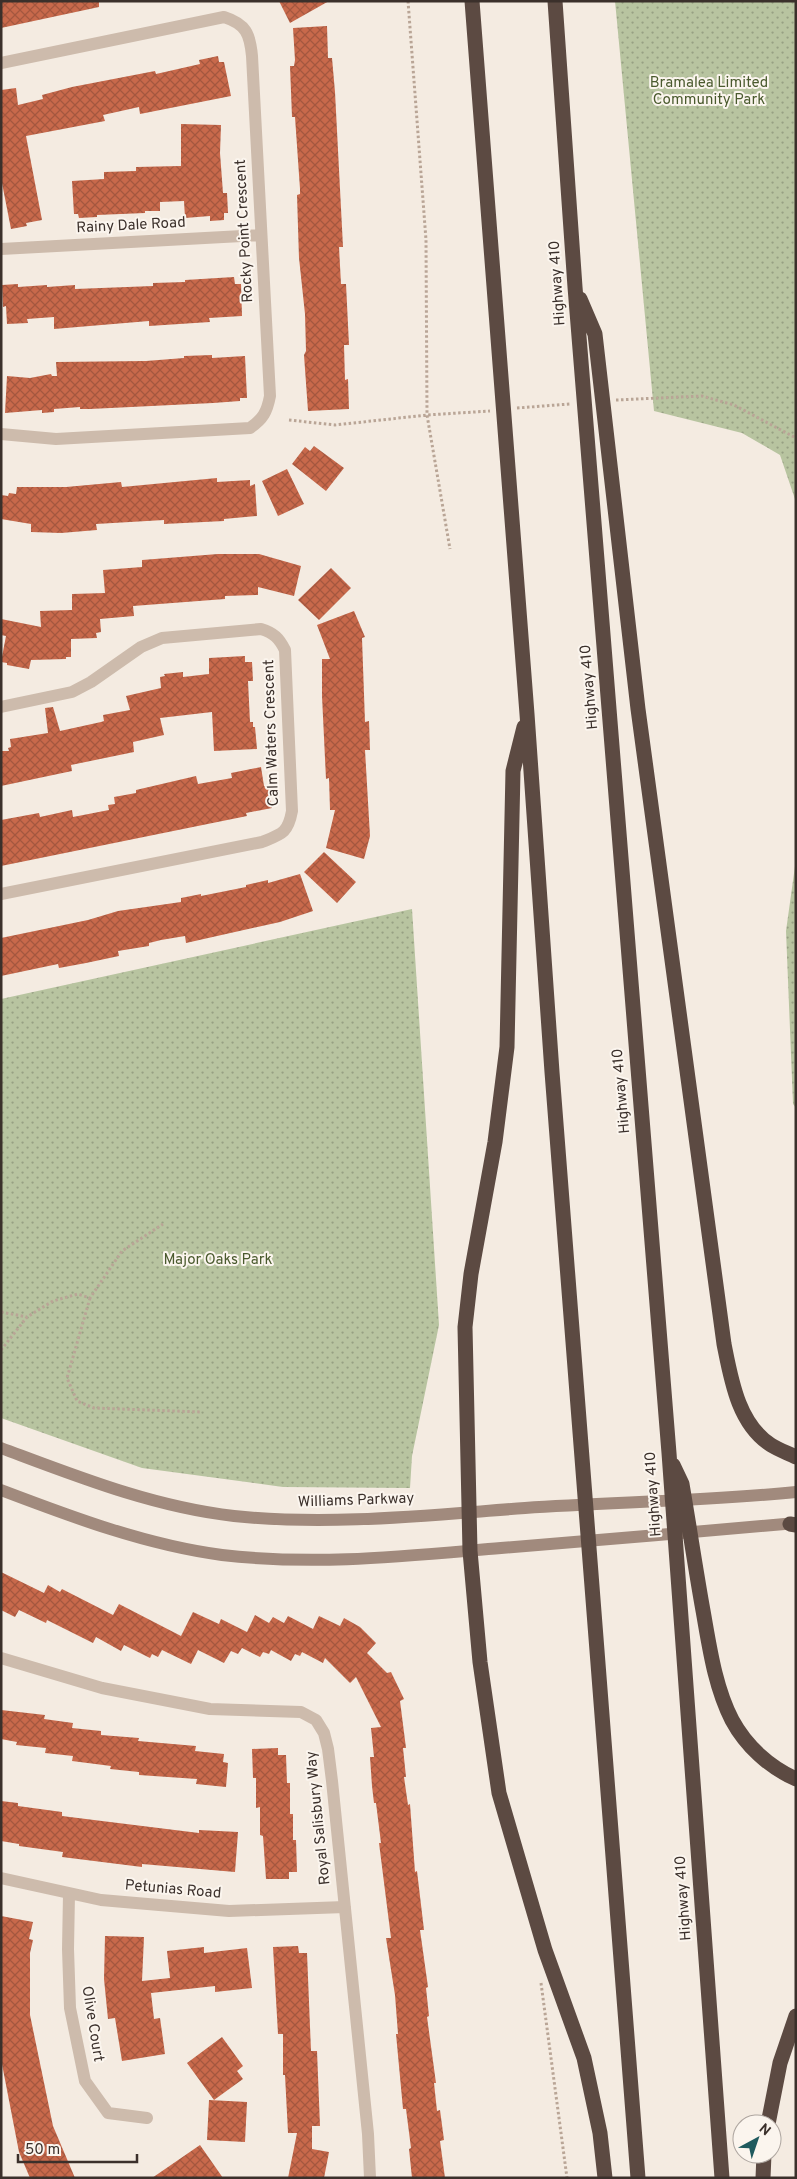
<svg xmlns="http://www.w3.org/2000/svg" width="797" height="2179" font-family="Overpass,sans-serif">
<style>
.park{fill:url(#park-dots)}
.building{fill:url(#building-cross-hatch)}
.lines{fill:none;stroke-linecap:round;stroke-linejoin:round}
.path{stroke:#b9a596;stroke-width:3;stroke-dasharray:2.5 2.5;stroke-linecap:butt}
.minor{stroke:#cdbbac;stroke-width:12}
.secondary{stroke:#a18a7d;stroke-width:12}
.motorway{stroke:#5c4a42;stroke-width:15}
.labels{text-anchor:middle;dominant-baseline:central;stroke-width:4;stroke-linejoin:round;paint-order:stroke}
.park-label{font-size:15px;fill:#4a5a2e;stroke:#fbf5ee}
.street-label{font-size:15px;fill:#3b302b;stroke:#fbf5ee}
</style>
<defs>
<pattern id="park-dots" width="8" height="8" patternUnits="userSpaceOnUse" patternTransform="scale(1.25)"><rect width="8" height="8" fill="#b8c4a0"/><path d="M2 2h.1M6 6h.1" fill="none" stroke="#97a083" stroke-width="1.8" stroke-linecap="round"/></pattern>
<pattern id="building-cross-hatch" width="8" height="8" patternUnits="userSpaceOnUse" patternTransform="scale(1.25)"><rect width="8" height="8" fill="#c8694b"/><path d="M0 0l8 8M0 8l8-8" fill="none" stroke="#a4573f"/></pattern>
</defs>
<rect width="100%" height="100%" fill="#f4ebe1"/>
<path class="park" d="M615,1H796V502L780,455L742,433L654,411Z
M796,859V1108L793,1104L786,931Z
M412,909L439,1325L412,1456L410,1488L283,1487L142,1468L1,1418V999Z"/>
<path class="building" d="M1,1H99V7L1,28Z
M279,1H329L290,23Z
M327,26L328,58H332L335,92L343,247H339L341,284H346L349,345H344L345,380L348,379L349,409L308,411L304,355L306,351L305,314L299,258L297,195L300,194V189L295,117H292L290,66H294L295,60L293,28Z
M218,56L219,62H224L231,96L140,114L139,107L103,115L105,121L26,136L42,220L26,223L27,226L11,229L1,178V90L16,88L18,105L43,99L42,95L72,87L155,71L156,74L200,64L199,60Z
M181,124L221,125L220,153L223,193H227L228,213H224V220L210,221V216L185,218L184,201L160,202V211H145V213L97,215V217L79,218L78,214H74L72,181L104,179V172L136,171V167L181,166Z
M234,277L235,284H241L242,316L209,318L210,322L149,326V321L54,329V317L27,319L28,323L7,324L6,306L3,307L2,285L18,284V287L47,285V287L75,285V289L153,286V283L185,282V280Z
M212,355V358L245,356L247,398H240V401L213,403L90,409H80V407L54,409V412L42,413V410L5,413L7,376L30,378L51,374L52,376H57L56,362L146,361L184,358V356Z
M314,446L344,468L326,491L292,464L305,447L310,451Z
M287,469L304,504L278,516L262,481Z
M217,478V482L250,480V486L255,484L257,516L224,519V521L164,524V520L96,524L97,530L61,533L31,532V524L1,519V495L8,496L9,493L16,494L17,487H66L121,482L122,487Z
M218,554H259L301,566L294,596L258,587V595L225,596V599L133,606L134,616L100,619L101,632L96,633L97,638L71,639V657H66V659L31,660L29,669L7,665V663L1,662L6,636L1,635V619L41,627L40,611L72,610V594L105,593L103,570L142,567V560Z
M331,568L351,588L319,620L298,600Z
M354,611L365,637L362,638L365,722L369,721L370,750H365L370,836L364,859L326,848L335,810H330L329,778L326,779L322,696V659H330L317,625Z
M245,656V662H252L253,681H248L250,722H253V727H255L257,749L214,751L212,712L160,718L164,735L133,742L134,752L71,765L72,771L1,786V751H9L8,748L11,747L10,739L48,733L45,708L53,707L60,731L101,722L104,721L103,715L130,710L126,696L161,688L160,677L165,676L164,674L183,672V677L209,674V658Z
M261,767L264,786H268L272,808L246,813L247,816L1,866V820L39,813L40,817L72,810L73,817L109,810L108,805L115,804L114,797L136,793V790L196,776L198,784L232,778L231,773Z
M324,852L356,882L337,903L304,872Z
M300,874L313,911L280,922L186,943L185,936L161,940L149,943V946L118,951L119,956L86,963L59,968L58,964L1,976V938L88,920L118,911L181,902V898L201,894V896L246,887V885L268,880V883Z
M1,1572L44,1593L48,1585L60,1592L62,1589L113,1615L119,1604L181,1636L193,1612L219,1624L221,1619L247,1632L255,1615L269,1623L273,1617L284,1623L288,1616L313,1629L319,1616L340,1626L344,1618L360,1627L376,1643L367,1653L387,1673L391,1672L404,1699L400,1701L406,1748H403L406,1777H404L408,1805L410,1804L415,1872L417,1871L424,1930H420L428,1987L426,1988L429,2016L427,2017L436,2083H434L437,2111L440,2110L444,2140L440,2141L445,2178H412L409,2149L411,2148L406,2109H403L396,2034H398L395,1995L386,1938H391L379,1843H381L376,1803H374L372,1786L370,1757H374L371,1728L381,1727L356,1677L350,1683L325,1658L323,1663L302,1652L300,1656L295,1654L291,1661L271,1650L269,1654L263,1652L260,1657L242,1648L238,1654L231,1651L224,1663L198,1650L191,1664L162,1650L158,1657L152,1654L150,1658L124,1645L121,1651L96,1637L93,1643L47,1620L46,1623L19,1610L15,1617L1,1610Z
M1,1710L45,1715L44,1719L73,1723L72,1728L101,1731V1735L139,1738L138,1741L196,1746L195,1751L224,1754L223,1762L228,1763L226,1787L196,1784L197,1779L139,1775V1772L110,1769L111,1766L72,1761L73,1756L45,1753L46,1748L16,1745L17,1742L1,1739Z
M278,1748V1755H286L287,1783H290V1814H293V1840H296L297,1872H289V1879H266L263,1836L260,1835V1807L256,1808V1778H253L252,1749Z
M1,1801L18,1803V1806L62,1812V1816L102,1821L199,1833V1830L238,1832L235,1872L142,1864V1867L62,1857L63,1852L19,1846V1844L1,1841Z
M1,1916L33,1922L29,1939L33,1940L30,1953V2015L53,2126L75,2178H30L19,2152L1,2059Z
M105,1936L144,1937L142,1981L170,1978L167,1951L204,1947V1953L247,1948L252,1988L215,1992V1986L151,1993L154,2019L160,2018L165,2054L122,2061L115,2018L108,2019L104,1979Z
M298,1946L299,1953H307L311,2051H317L320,2126H312V2149L329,2152L324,2178H288L297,2133H288L285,2075H283V2034H278L273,1947Z
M222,2037L243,2066L237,2071L243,2079L214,2100L187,2063Z
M209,2100L247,2102L245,2142L207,2140Z
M200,2145L223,2178H152Z"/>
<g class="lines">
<path class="path" d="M408,1L426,240L427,415L450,549
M616,400L702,396L734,405L796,438
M517,408L570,404
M289,420L335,425L427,415L490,411
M90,1298L67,1378L77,1401L94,1408L201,1412
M1,1312L27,1317
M1,1350L27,1317L53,1301L78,1294L90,1298L122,1251L163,1224
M541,1983L567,2178"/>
<path class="minor" d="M1,63L224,17C246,24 250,34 252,56L270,396C267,412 263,419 250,428L56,439L1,434
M1,249L261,235
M1,707L72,692L91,682L141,647L162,638L261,629C274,633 279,638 285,650L292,811C288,833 282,834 262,842L1,894
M1,1658L102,1688L210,1709L301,1712L316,1720L324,1733L328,1749L332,1781L368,2134L370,2178
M1,1878L101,1900L229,1911L345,1907
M69,1894L68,1949L70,2008L85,2081L108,2113L147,2118"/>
<path class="secondary" d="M1,1448C76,1476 153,1507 234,1516C330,1526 429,1515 525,1508C615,1502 706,1501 796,1492
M1,1490C72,1517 146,1545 222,1555C318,1566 406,1556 501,1548C599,1540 698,1532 796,1523"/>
<path class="motorway" d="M472,1L527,714L552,1072L638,2178
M555,1L575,287L669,1453L722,2178
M580,299L595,334L638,709L724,1344C731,1379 738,1424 771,1445C779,1450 788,1453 796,1457
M524,727L513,771L507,1047L495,1142L471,1274L465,1327L470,1551L480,1662L499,1793L545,1950L584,2058L600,2133L605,2178
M673,1465L682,1484C689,1525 695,1565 702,1605C709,1643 714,1685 732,1720C746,1746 769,1767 796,1779
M790,1524L796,1525
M768,2124L780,2063L796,2016
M763,2178L764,2154"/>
</g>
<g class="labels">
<g class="park-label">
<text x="709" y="83">Bramalea Limited<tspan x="709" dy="17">Community Park</tspan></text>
<text x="218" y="1260">Major Oaks Park</text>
</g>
<g class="street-label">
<text transform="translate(131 226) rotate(-3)">Rainy Dale Road</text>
<text transform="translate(245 231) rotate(-93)">Rocky Point Crescent</text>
<text transform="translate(558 283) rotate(-94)">Highway 410</text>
<text transform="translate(590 687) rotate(-95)">Highway 410</text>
<text transform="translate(272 733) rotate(-92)">Calm Waters Crescent</text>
<text transform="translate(622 1091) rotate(-95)">Highway 410</text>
<text transform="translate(654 1494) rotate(-94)">Highway 410</text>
<text transform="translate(356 1501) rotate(-2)">Williams Parkway</text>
<text transform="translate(319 1818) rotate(-96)">Royal Salisbury Way</text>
<text transform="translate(173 1890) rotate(5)">Petunias Road</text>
<text transform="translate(684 1898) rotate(-94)">Highway 410</text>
<text transform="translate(92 2024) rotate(81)">Olive Court</text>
</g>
</g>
<rect width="797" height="2179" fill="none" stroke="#3b302b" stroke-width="5"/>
<g transform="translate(757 2139) rotate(40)"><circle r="24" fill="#fbf5ee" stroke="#aea6a0"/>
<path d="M0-4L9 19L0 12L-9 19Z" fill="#1f5a5e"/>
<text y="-8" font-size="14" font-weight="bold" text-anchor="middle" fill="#3b302b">N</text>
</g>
<path d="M18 2154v8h119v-8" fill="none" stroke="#3b302b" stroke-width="2.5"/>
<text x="25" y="2154" font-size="15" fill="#3b302b" stroke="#fbf5ee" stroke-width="4" paint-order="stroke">50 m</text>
</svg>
